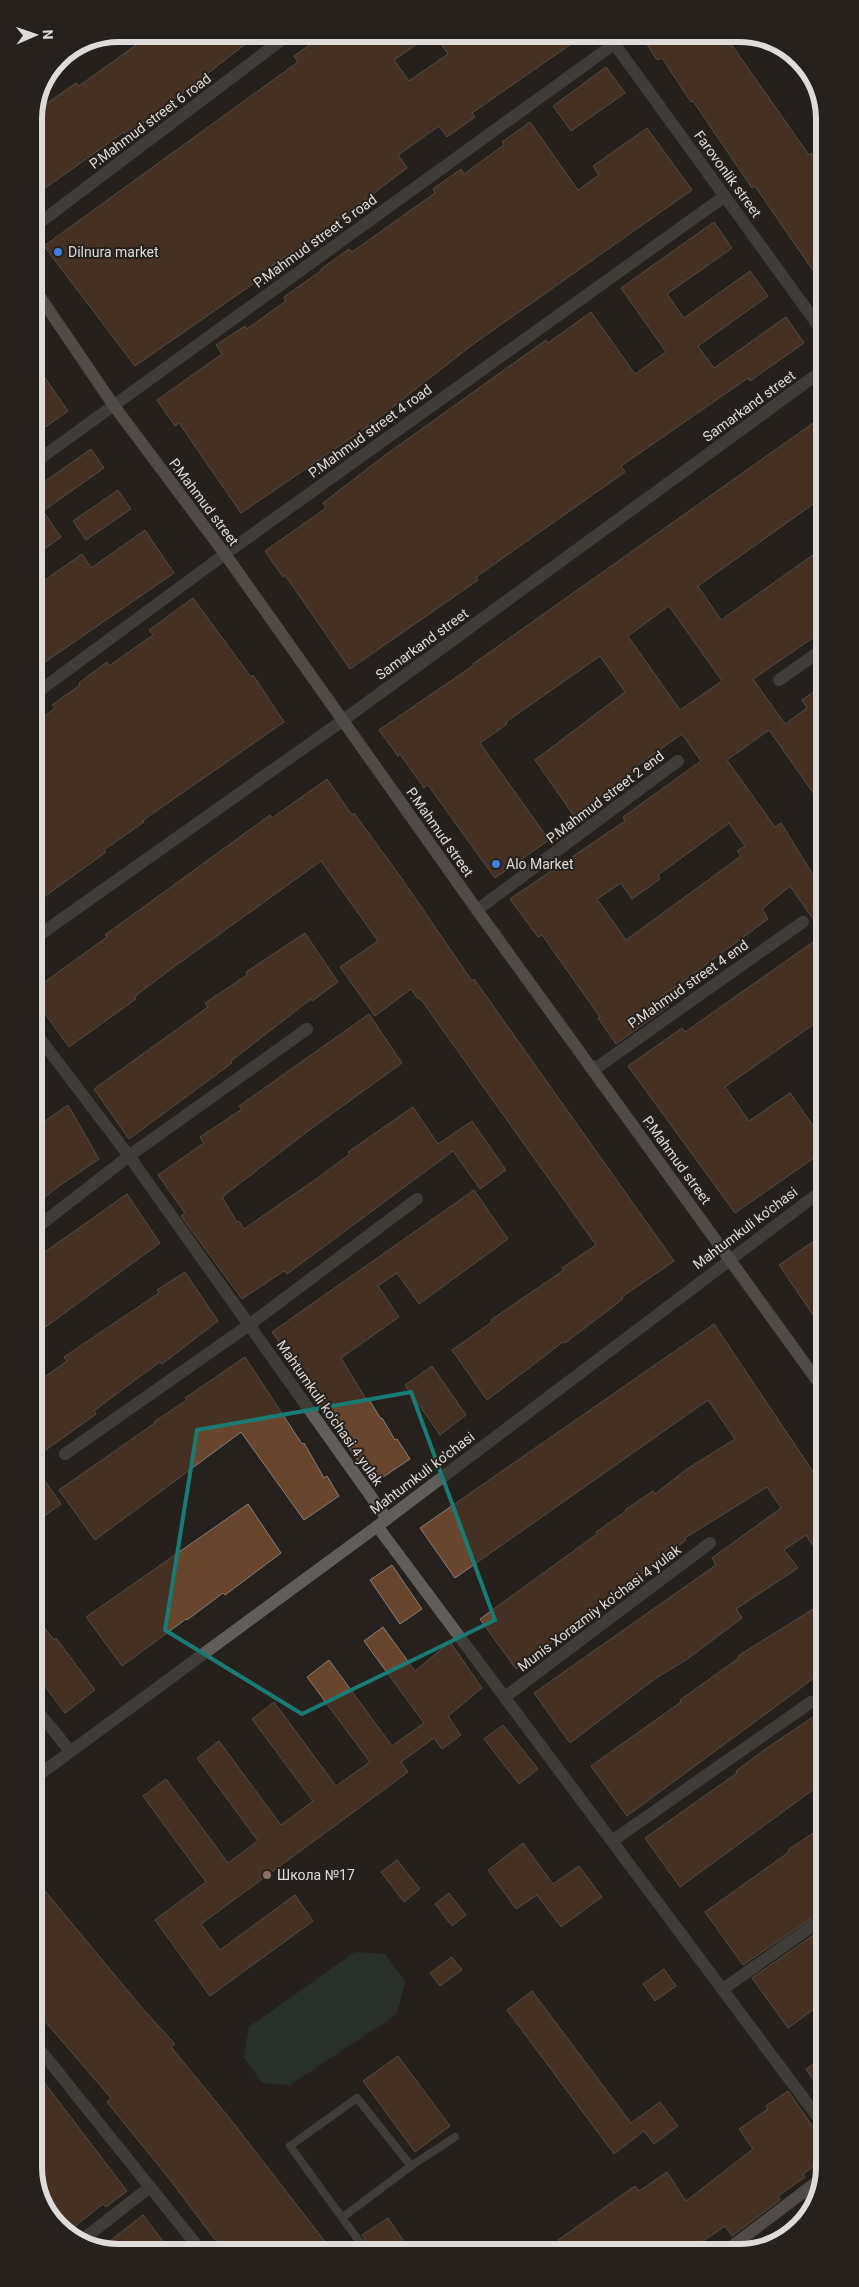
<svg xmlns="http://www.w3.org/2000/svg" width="859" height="2287" font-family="Roboto,sans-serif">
<rect width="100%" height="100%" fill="#27211d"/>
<path fill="#2a4639" d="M355 1952 385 1954 405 1981 397 2014 290 2085 262 2083 244 2057 249 2027Z"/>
<g fill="#68452d" stroke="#877f7a" fill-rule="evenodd">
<path d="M724 34 809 155 811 153 822 169V266L814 272 755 186 752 188 693 101 691 102 662 58 657 60 641 35Z"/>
<path d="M584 35 472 113 475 117 447 137 439 126 398 155 407 168 332 225 257 276 260 279 135 366 44 246 298 62 294 56 319 38 427 37 394 60 409 81 448 54 436 37Z"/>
<path d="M252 39 154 115 126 135 124 132 34 196V115L40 101 43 106 76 83 79 86 143 40Z"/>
<path d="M606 67 625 93 571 131 553 106Z"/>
<path d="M530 122 578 190 599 175 593 166 647 128 692 190 472 345 367 427 241 513 179 423 175 426 157 400 222 354 216 345 245 326 247 329 286 301 284 297 322 270 321 269 349 249 352 252 435 193 433 189 461 169 464 174 504 145 502 142Z"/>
<path d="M714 222 732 248 667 294 684 318 750 271 768 296 698 346 714 368 786 317 804 343 750 381 748 378 621 466 625 472 476 577 478 580 350 669 285 575 283 577 265 551 326 508 323 503 384 456 546 340 548 343 591 312 635 374 666 352 621 288Z"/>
<path d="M34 362 68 411 34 435Z"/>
<path d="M823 416V497L698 586 721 620 823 548V631L753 679 785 724 807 708 802 700 823 685V807L769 730 727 760 775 827 781 823 813 875 823 868V933L790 886 762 909 768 919 663 996 669 1006 616 1044 598 1018 600 1017 542 935 538 937 510 899 625 821 623 817 701 761 682 734 631 770 632 772 574 816 535 760 625 692 600 656 506 722 507 724 480 743 549 840 495 878 428 785 424 788 400 754 398 756 379 730 474 665 473 664ZM669 606 722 681 680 710 628 636ZM729 823 745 846 737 851 741 856 626 940 597 899 621 883 632 899 660 879 658 875Z"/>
<path d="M91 449 104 468 43 511 61 537 35 556 34 489Z"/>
<path d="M118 490 131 509 86 540 73 521Z"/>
<path d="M145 530 174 573 35 669V587L82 554 91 568Z"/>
<path d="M193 598 251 677 253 675 284 722 142 821 144 822 104 850 106 852 44 897 35 884V723L55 708 52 705 80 685 79 683 107 662 109 666 153 635 149 630Z"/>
<path d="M327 779 352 815 354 813 400 876 472 981 474 979 674 1261 622 1297 623 1299 565 1343 563 1342 487 1400 452 1350 492 1322 491 1320 564 1270 562 1268 596 1245 420 998 418 999 411 989 375 1016 340 967 378 941 321 861 171 969 134 997 136 999 69 1047 35 1000V989L107 937 105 935 270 815 272 818Z"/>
<path d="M305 933 338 982 312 1001 311 999 231 1061 232 1063 129 1139 94 1089 208 1007 205 1003 247 975 246 972Z"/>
<path d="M823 935 824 1017 725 1087 749 1121 790 1093 824 1141V1151L735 1213 628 1066 682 1028 685 1032Z"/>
<path d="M369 1014 402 1063 312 1128 222 1197 237 1222 239 1221 244 1229 319 1177 350 1154 348 1152 413 1107 438 1144 472 1121 506 1170 480 1189 453 1151 287 1274 284 1271 242 1299 181 1216 185 1213 158 1175 204 1143 200 1137 242 1109 239 1106Z"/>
<path d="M68 1105 99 1159 59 1186 35 1205V1128Z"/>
<path d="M474 1190 508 1239 419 1304 397 1273 378 1286 399 1317 341 1358 366 1399 368 1398 381 1419 382 1418 395 1440 397 1439 410 1459 374 1483 317 1403 321 1400 272 1332Z"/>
<path d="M127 1194 160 1243 36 1334 35 1259Z"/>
<path d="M824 1234V1331L779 1265Z"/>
<path d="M185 1272 218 1321 162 1364 160 1362 131 1383 94 1411 96 1414 36 1457V1383L67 1361 64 1357 159 1293 157 1290Z"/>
<path d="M714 1324 824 1488V1562L806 1535 784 1550 798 1568 736 1609 742 1618 686 1660 656 1678 570 1743 534 1693 716 1565 712 1558 781 1508 767 1487 685 1538 686 1540 516 1669 480 1619 597 1534 596 1532 626 1511 625 1510 653 1491 655 1494 687 1469 735 1439 708 1400 455 1578 420 1528Z"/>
<path d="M245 1357 302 1444 304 1443 324 1478 327 1476 339 1496 304 1520 241 1432 95 1540 59 1490 155 1423 154 1422 187 1400 185 1398Z"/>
<path d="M432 1366 466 1415 440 1435 405 1385Z"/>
<path d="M36 1468 61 1504 36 1522Z"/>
<path d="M248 1504 281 1553 225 1595 223 1593 187 1620 186 1619 122 1666 86 1617Z"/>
<path d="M392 1565 422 1609 400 1624 370 1580Z"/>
<path d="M818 1606 824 1615 825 1670 627 1816 591 1766 681 1702 680 1700 739 1658 738 1656Z"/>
<path d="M36 1617 54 1640 56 1638 95 1690 65 1713 41 1681 36 1685Z"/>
<path d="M383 1627 415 1671 450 1642 482 1688 448 1716 461 1735 442 1749 434 1738 401 1762 408 1772 201 1924 220 1950 295 1895 313 1921 210 1996 155 1920 206 1882 143 1796 166 1779 228 1863 258 1841 197 1758 219 1741 281 1825 313 1801 252 1719 274 1702 336 1786 370 1762 307 1677 329 1660 392 1746 424 1723 364 1641Z"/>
<path d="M825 1709V1781L680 1887 645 1838 737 1773 736 1771 767 1748Z"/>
<path d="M503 1725 538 1769 519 1784 484 1739Z"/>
<path d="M825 1825V1909L743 1965 705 1912 789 1852 788 1850Z"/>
<path d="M523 1843 553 1884 579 1866 602 1897 561 1927 537 1895 516 1909 488 1870Z"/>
<path d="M397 1860 420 1889 404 1902 381 1872Z"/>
<path d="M36 1880 142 2008 175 2044 171 2047 231 2120 333 2252 227 2253 213 2237 168 2177 107 2102 111 2098 37 2012Z"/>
<path d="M449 1893 466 1915 452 1926 435 1904Z"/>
<path d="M825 1927V2001L788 2028 752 1978Z"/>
<path d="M452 1957 462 1970 440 1986 430 1973Z"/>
<path d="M664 1969 676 1986 655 2001 643 1984Z"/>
<path d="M532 1991 631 2123 660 2102 678 2126 654 2144 644 2131 614 2154 507 2010Z"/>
<path d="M398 2056 450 2126 415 2152 363 2081Z"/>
<path d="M825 2056V2097L806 2069Z"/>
<path d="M37 2073 127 2191 106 2207 103 2204 70 2230 37 2186Z"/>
<path d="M788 2091 825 2144V2159L803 2174 805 2177 778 2196 780 2200 732 2236 725 2226 689 2251H565L558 2240 635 2186 639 2191 667 2172 686 2201 753 2149 739 2129 768 2109 766 2106Z"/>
<path d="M143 2215 172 2253H114L101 2248Z"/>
<path d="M388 2218 411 2252H373L362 2235Z"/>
<path d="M353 2242 360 2252H337Z"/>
</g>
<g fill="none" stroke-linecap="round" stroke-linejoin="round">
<g stroke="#605d5a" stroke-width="8">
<path d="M343 2217 411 2166"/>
<path d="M367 2252 290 2146 357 2098 411 2166 455 2137"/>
</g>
<g stroke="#605d5a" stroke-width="12">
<path d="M608 35 823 332"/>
<path d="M34 227 284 38"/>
<path d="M34 463 614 44"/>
<path d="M779 680 823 649"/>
<path d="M35 694 225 554 725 196"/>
<path d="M477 910 678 761"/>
<path d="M35 938 342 721 823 370"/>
<path d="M35 1032 129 1156 387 1519"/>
<path d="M590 1067 599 1066 803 922"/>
<path d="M35 1229 129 1156 307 1029"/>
<path d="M65 1454 249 1325 417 1199"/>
<path d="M377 1526 825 2127"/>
<path d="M505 1697 710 1543"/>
<path d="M36 1709 70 1751"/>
<path d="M36 1777 387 1519 824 1189"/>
<path d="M612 1841 811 1702"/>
<path d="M723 1989 825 1917"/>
<path d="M37 2046 203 2253"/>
<path d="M82 2240 150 2187"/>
</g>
<g stroke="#837e7a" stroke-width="12">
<path d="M34 288 114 406 225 554 477 910 824 1390"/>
<path d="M727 2250 822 2178"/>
</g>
</g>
<path d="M0 0H859V2287H0ZM411 1392 495 1620 302 1714 165 1630 197 1430Z" fill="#27211d" fill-opacity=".55" fill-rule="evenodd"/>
<path fill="none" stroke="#197b73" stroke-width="4" stroke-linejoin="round" d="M411 1392 495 1620 302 1714 165 1630 197 1430Z"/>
<g fill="#3f7fe0" stroke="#27211d" stroke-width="2">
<circle cx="58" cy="252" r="5"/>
<circle cx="496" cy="864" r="5"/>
</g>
<circle fill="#8d6e63" stroke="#27211d" stroke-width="2" cx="267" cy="1875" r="5"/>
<g text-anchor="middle" stroke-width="4" stroke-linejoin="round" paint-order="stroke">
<g font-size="14" fill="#dfdbd8" stroke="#27211d">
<text transform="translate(150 121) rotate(-37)" y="5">P.Mahmud street 6 road</text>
<text transform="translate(728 174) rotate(54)" y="5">Farovonlik street</text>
<text transform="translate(315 241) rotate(-36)" y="5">P.Mahmud street 5 road</text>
<text transform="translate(749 406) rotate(-36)" y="5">Samarkand street</text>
<text transform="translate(370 431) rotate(-36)" y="5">P.Mahmud street 4 road</text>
<text transform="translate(204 502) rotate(53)" y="5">P.Mahmud street</text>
<text transform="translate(422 644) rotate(-36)" y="5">Samarkand street</text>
<text transform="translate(605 797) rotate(-37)" y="5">P.Mahmud street 2 end</text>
<text transform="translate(440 832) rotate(55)" y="5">P.Mahmud street</text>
<text transform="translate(688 984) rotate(-35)" y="5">P.Mahmud street 4 end</text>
<text transform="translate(677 1160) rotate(54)" y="5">P.Mahmud street</text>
<text transform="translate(745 1228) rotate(-37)" y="5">Mahtumkuli ko'chasi</text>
<text transform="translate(330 1413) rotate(55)" y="5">Mahtumkuli ko'chasi 4 yulak</text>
<text transform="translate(422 1473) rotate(-37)" y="5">Mahtumkuli ko'chasi</text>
<text transform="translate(599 1608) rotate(-37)" y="5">Munis Xorazmiy ko'chasi 4 yulak</text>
</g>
<g font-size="14" fill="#dfdbd8" stroke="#27211d" text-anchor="start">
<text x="68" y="257">Dilnura market</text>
<text x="506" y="869">Alo Market</text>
<text x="277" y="1880">Школа №17</text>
</g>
</g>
<path d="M0 0H859V2287H0ZM119 42H739A77 77 0 0 1 816 119V2167A77 77 0 0 1 739 2244H119A77 77 0 0 1 42 2167V119A77 77 0 0 1 119 42Z" fill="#27211d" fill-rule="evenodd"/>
<path fill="none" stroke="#dfdbd8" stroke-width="6" d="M119 42H739A77 77 0 0 1 816 119V2167A77 77 0 0 1 739 2244H119A77 77 0 0 1 42 2167V119A77 77 0 0 1 119 42Z"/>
<g transform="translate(35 35) rotate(88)" stroke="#27211d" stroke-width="4" paint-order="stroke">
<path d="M0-4L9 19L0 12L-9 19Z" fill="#dfdbd8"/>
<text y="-8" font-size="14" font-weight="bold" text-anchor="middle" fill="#dfdbd8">N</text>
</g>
</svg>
